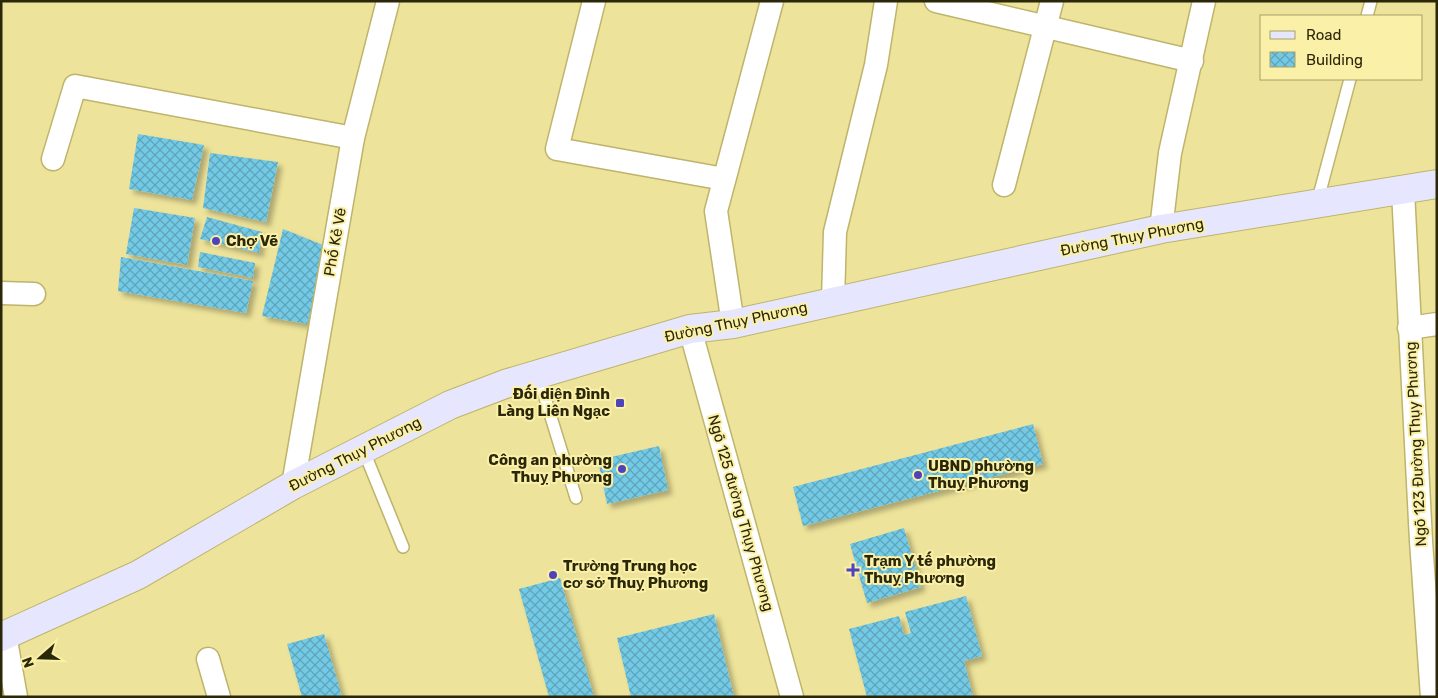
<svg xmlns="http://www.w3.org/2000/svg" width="1438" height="698" font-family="Rubik,sans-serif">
<defs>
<pattern id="building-cross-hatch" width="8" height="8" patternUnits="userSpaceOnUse" patternTransform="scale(1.25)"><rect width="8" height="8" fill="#73cae6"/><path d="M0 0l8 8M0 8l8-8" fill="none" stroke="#5fa4b9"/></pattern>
<filter id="shadow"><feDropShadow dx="4.5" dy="4.5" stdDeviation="2.5" flood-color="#0004"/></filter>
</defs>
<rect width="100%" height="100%" fill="#ede39a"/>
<g fill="url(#building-cross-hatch)" filter="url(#shadow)">
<path d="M138 134 204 145 192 200 129 189Z"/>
<path d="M210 153 278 162 266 222 203 208Z"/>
<path d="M134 208 195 218 187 265 126 254Z"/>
<path d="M207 217 262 232 259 253 200 239Z"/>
<path d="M283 229 328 247 307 324 262 316Z"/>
<path d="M200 252 255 263 253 278 198 267Z"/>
<path d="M121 257 253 281 246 313 118 291Z"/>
<path d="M1033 424 1043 464 803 526 793 487Z"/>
<path d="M659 446 668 490 607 504 598 460Z"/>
<path d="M904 528 921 587 867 603 850 544Z"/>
<path d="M560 578 594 697H549L519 589Z"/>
<path d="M966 596 982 656 964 661 973 697H867L849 629 899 616 904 635 911 633 905 612Z"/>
<path d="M714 614 734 697H631L617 638Z"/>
<path d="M324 634 342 697H302L287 644Z"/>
</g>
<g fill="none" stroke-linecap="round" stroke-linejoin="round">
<defs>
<g id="service">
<path d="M1367 16 1371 1"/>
<path d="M1317 203 1350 79"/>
<path d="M538 375 576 498"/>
<path d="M363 449 403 547"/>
</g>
<g id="minor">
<path d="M594 1 557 149 724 179"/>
<path d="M936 1 1192 61"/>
<path d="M53 159 75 86 353 138"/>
<path d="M1004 185 1052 1"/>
<path d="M1403 191 1421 541 1432 697"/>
<path d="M1161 229 1170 153 1204 1"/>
<path d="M1 293 34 294"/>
<path d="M833 301 835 232 876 65 886 1"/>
<path d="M733 324 716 211 772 1"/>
<path d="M1409 328 1437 324"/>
<path d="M690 329 792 697"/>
<path d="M293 485 353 138 388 1"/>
<path d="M5 635 16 697"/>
<path d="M208 659 219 697"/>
</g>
<path id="secondary" d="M1 637 138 575 293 485 450 405 505 384 690 329 733 324 1161 229 1437 184"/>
</defs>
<use href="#service" stroke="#beb46c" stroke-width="14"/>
<use href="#minor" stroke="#beb46c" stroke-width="25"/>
<use href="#secondary" stroke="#beb46c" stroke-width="30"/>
<use href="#service" stroke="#fff" stroke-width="11"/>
<use href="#minor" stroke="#fff" stroke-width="22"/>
<use href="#secondary" stroke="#e6e7fe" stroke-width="28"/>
</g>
<g fill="#4e43ba" stroke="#fbf0a7" stroke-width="2">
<circle cx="216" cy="241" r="5"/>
<rect x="615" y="398" width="10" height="10" rx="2.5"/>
<circle cx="622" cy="469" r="5"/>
<circle cx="918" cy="475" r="5"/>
<path d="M850.5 562.5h5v5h5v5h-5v5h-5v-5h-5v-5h5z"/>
<circle cx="553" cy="575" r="5"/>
</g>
<g text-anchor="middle" stroke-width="4" stroke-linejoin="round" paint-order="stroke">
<g font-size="15" fill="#2b2709" stroke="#fbf0a7">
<text transform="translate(1132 237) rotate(-11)" y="5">Đường Thụy Phương</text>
<text transform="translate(335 242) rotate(-80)" y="5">Phố Kẻ Vẽ</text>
<text transform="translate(736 322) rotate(-12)" y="5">Đường Thụy Phương</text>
<text transform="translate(1416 444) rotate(-93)" y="5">Ngõ 123 Đường Thụy Phương</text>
<text transform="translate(355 454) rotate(-27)" y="5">Đường Thụy Phương</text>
<text transform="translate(741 513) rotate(74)" y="5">Ngõ 125 đường Thụy Phương</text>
</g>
<g font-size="15" font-weight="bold" fill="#2b2709" stroke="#fbf0a7" text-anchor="start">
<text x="226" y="246">Chợ Vẽ</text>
<text x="610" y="399" text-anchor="end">Đối diện Đình<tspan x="610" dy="17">Làng Liên Ngạc</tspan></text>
<text x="612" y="465" text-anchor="end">Công an phường<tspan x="612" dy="17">Thuỵ Phương</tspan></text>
<text x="928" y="471">UBND phường<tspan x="928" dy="17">Thuỵ Phương</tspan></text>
<text x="864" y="566">Trạm Y tế phường<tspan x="864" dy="17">Thuỵ Phương</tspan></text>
<text x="563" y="571">Trường Trung học<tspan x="563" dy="17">cơ sở Thuỵ Phương</tspan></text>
</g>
</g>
<rect width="1438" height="698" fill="none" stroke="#2b2709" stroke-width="5"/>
<rect x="1260" y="15" width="162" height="65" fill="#fbf0a7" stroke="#a8a068"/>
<rect x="1270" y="31" width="25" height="8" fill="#e6e7fe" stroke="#a8a068"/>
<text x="1306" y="40" font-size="15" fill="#2b2709">Road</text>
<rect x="1270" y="52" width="25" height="15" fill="url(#building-cross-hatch)" stroke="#a8a068"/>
<text x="1306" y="65" font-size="15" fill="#2b2709">Building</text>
<g transform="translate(40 658) rotate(250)" stroke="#fbf0a7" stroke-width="4" paint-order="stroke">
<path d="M0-4L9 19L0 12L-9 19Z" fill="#2b2709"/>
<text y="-8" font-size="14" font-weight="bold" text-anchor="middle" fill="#2b2709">N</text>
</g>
</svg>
